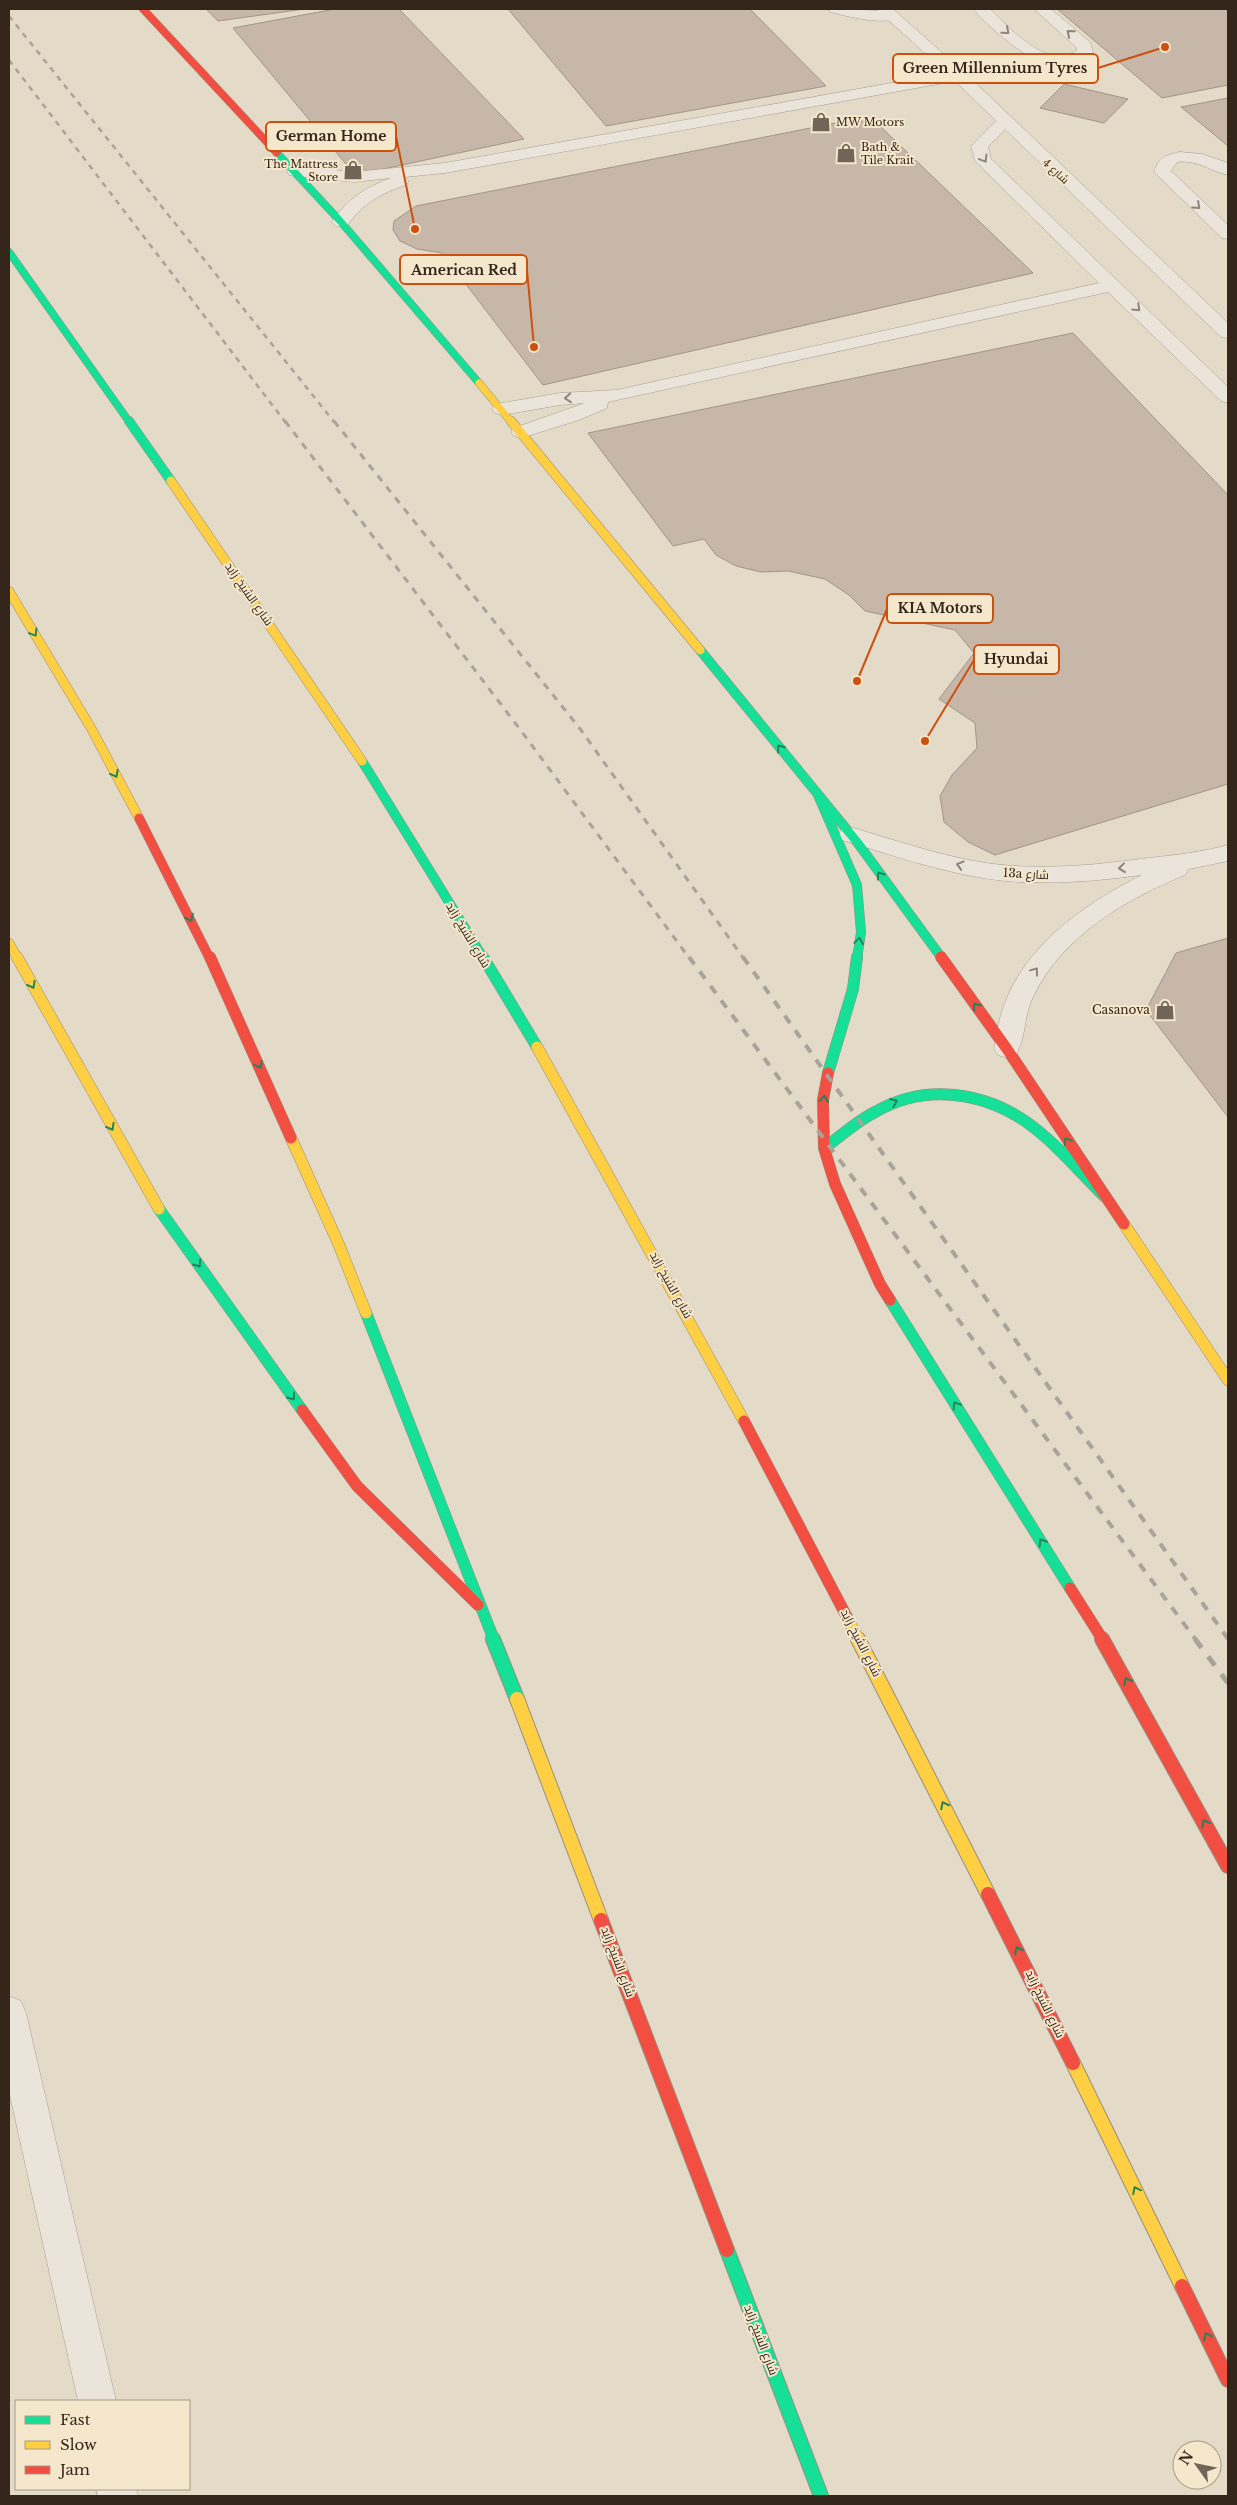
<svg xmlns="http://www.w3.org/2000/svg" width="1237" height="2505" font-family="'Libre Baskerville',Cairo,serif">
<rect width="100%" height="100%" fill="#e3dac7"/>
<g fill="#c6b7a8" stroke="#a29587">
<path d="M206 9H305L218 21Z"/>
<path d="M335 9H399L524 139 355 175 233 28Z"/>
<path d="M508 9H750L826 86 606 126Z"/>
<path d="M1057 9H1228V85L1162 98Z"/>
<path d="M1064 84 1128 99 1104 123 1040 108Z"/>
<path d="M1228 98V146L1181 107Z"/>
<path d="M846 121H863L881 127 1033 273 543 385 442 253 417 249 400 241 393 230 394 221 416 206Z"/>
<path d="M1073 333 1228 495V784L995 855 968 842 944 822 940 796 952 775 977 748 975 723 939 699 974 653 955 630 865 611 849 595 825 579 788 571 761 572 736 566 716 555 704 539 673 546 588 433Z"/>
<path d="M1228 938V1117L1146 1010 1176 953Z"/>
</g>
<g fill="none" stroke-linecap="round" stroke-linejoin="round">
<defs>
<g id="lane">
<path d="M828 9 891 11 899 16C890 27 844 16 831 12Z"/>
<path d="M974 9H990C1010 28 1047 71 1077 50L1076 47 1034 9H1051L1090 42 1093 52C1067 90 1015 49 992 28 986 22 978 16 974 9Z"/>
<path d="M1004 117 1012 122 988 147 991 159 1228 387V403L1221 401 1108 292 608 402 607 408 579 420 521 438 514 436 511 432 514 428 585 403 560 405 502 415 495 413 492 409 495 405 502 403 560 393 617 390 1099 283 975 161 971 146 998 119Z"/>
<path d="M1180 152 1202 154 1228 163V175C1210 171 1197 159 1177 162L1171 171 1228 225V239L1222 238 1154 172C1159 157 1166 155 1180 152Z"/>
</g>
<g id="street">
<path d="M876 9H893L965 73 1228 323V338L1221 337 955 81 445 173 405 177 409 181 406 185C381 193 362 204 347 226H335L332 222C347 199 366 187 391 178L354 182 295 176 289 175 287 171 289 167 295 166 354 172 445 163 947 73Z"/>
<path d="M850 827C895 840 940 856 986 863 1041 871 1095 865 1149 858 1176 855 1202 852 1228 845V861L1189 869 1185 875C1126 899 1062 936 1033 997 1024 1015 1026 1038 1016 1055L1007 1058 998 1055 994 1049C997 1036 998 1023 1002 1011 1023 946 1084 904 1142 875 1097 881 1051 885 1005 881 949 875 895 856 842 840L838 835 842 830Z"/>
<path d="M9 1996 21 2001 26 2013 116 2401H78L9 2091Z"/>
<path d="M96 2489H136L138 2496H98Z"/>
</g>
<g id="fast-far3">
<path d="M277 153 341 222 479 383"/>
<path d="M9 252 130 423"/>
</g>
<g id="fast-far2">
<path d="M129 421 171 481"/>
<path d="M700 650 857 842 941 957"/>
<path d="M362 761 484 959"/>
<path d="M818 795 857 885 861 932 857 959"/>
</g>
<g id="fast-far1">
<path d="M483 957 537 1047"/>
<path d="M828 1073 853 989 857 957"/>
<path d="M824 1148C841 1136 858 1120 877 1111 902 1097 926 1092 954 1095 1024 1102 1057 1149 1104 1196"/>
<path d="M159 1209 302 1410"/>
<path d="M890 1300 1070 1588"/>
<path d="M366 1313 494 1640"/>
</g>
<g id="fast">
<path d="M493 1639 517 1699"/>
<path d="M727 2250 821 2496"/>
</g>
<path id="slow-far3" d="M479 383 512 423"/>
<g id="slow-far2">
<path d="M511 421 700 650"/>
<path d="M171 481 362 761"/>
<path d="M9 591 91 728 139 818"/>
<path d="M9 943 18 959"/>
</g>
<g id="slow-far1">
<path d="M17 957 159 1209"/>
<path d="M537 1047 744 1421"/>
<path d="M291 1138 339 1245 366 1313"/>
<path d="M1124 1224 1228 1380"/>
<path d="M848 1619 859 1640"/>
</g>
<g id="slow">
<path d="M858 1639 988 1894"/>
<path d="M517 1699 601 1920"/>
<path d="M1073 2063 1182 2286"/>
</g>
<path id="jam-far3" d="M143 9 277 153"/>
<g id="jam-far2">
<path d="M139 818 210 959"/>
<path d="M941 957 942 959"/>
</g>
<g id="jam-far1">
<path d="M210 957 291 1138"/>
<path d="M941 957 1007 1049 1124 1224"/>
<path d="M828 1073 823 1100 824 1148 835 1184 880 1284 890 1300"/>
<path d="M302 1410 357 1486 478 1605"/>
<path d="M744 1421 848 1619"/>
<path d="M1070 1588 1103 1640"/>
</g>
<g id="jam">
<path d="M1102 1639 1228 1866"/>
<path d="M988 1894 1073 2063"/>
<path d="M601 1920 727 2250"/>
<path d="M1182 2286 1228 2380"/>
</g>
</defs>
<use href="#lane" stroke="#a79f92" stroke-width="1"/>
<use href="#street" stroke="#a79f92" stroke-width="1"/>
<use href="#fast-far3" stroke="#978e81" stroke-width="8"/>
<use href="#fast-far2" stroke="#978e81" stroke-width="10"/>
<use href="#fast-far1" stroke="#978e81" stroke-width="12"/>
<use href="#fast" stroke="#978e81" stroke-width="16"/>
<use href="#slow-far3" stroke="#978e81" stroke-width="8"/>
<use href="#slow-far2" stroke="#978e81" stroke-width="10"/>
<use href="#slow-far1" stroke="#978e81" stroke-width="12"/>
<use href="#slow" stroke="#978e81" stroke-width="16"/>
<use href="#jam-far3" stroke="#978e81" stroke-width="8"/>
<use href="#jam-far2" stroke="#978e81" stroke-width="10"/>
<use href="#jam-far1" stroke="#978e81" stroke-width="12"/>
<use href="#jam" stroke="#978e81" stroke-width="16"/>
<use href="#lane" fill="#eae4da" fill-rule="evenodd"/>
<use href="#street" fill="#eae4da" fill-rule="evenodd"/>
<use href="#fast-far3" stroke="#16e098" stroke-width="7"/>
<use href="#fast-far2" stroke="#16e098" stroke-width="9"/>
<use href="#fast-far1" stroke="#16e098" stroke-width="11"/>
<use href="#fast" stroke="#16e098" stroke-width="14"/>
<use href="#slow-far3" stroke="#ffcf43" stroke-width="7"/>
<use href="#slow-far2" stroke="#ffcf43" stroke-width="9"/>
<use href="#slow-far1" stroke="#ffcf43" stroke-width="11"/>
<use href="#slow" stroke="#ffcf43" stroke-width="14"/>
<use href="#jam-far3" stroke="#f24e42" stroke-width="7"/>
<use href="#jam-far2" stroke="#f24e42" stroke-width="9"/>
<use href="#jam-far1" stroke="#f24e42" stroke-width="11"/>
<use href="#jam" stroke="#f24e42" stroke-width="14"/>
<g stroke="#a9a49a" stroke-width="2.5" stroke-dasharray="5.5 5.5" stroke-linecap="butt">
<path d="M9 16 335 423"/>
<path d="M9 60 286 423"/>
</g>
<g stroke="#a9a49a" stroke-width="3" stroke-dasharray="7 7" stroke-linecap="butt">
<path d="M285 421 519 728 690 959"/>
<path d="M334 421 581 730 744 959"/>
</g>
<g stroke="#a9a49a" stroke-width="4" stroke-dasharray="9 9" stroke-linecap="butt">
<path d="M689 957 1196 1640"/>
<path d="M743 957 1228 1639"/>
</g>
<path stroke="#a9a49a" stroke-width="5" stroke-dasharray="11 11" stroke-linecap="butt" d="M1195 1639 1228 1683"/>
</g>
<defs><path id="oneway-chevron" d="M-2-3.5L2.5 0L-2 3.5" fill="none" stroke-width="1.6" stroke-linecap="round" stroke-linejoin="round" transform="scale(1.25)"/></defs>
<g stroke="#8f857a">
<use href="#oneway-chevron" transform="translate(1006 31) rotate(41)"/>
<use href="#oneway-chevron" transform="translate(1070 33) rotate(-139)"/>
<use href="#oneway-chevron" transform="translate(984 159) rotate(59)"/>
<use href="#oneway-chevron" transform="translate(1197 206) rotate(42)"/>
<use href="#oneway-chevron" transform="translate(1137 308) rotate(44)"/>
<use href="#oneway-chevron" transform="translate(568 398) rotate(175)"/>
<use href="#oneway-chevron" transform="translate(960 865) rotate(-164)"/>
<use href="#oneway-chevron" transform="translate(1122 868) rotate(174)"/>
<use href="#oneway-chevron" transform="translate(1035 971) rotate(-53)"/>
</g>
<g stroke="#25835a">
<use href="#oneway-chevron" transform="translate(34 633) rotate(59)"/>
<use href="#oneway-chevron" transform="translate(780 748) rotate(-129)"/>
<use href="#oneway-chevron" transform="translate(115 774) rotate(62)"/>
<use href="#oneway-chevron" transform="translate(880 875) rotate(-126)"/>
<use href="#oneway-chevron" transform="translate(190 918) rotate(63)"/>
<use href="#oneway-chevron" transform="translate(859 941) rotate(-82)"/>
<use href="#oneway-chevron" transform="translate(32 985) rotate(61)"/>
<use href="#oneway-chevron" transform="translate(976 1006) rotate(-126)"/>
<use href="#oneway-chevron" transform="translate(259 1065) rotate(65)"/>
<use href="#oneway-chevron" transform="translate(824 1099) rotate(-85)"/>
<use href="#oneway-chevron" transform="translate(894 1102) rotate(-23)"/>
<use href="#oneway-chevron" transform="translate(111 1127) rotate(61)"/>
<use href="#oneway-chevron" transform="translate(1067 1141) rotate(-123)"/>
<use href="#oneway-chevron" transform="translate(198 1264) rotate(55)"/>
<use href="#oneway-chevron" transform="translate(292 1397) rotate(54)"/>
<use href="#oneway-chevron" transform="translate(956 1405) rotate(-122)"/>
<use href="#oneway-chevron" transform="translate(1042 1542) rotate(-122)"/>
<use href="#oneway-chevron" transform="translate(1127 1681) rotate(-119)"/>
<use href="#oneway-chevron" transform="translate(944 1805) rotate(-117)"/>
<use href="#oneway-chevron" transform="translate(1205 1823) rotate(-119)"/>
<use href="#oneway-chevron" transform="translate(1018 1950) rotate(-117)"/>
<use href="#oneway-chevron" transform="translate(1136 2190) rotate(-116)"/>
<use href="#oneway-chevron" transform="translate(1207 2336) rotate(-116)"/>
</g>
<defs>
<symbol id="shop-bare" viewBox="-9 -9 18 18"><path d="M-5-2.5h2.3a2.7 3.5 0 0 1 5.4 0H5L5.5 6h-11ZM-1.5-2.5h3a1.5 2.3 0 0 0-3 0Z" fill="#716557" stroke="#f5e7cc" stroke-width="2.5" paint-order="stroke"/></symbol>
</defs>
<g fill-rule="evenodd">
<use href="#shop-bare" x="807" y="108" width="28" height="28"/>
<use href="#shop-bare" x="832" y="139" width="28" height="28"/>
<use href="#shop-bare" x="339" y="156" width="28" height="28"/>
<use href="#shop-bare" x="1151" y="996" width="28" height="28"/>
</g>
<g text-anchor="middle" stroke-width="4" stroke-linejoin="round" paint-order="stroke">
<g font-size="11" fill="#34261b" stroke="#f5e7cc" text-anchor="start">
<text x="836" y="126">MW Motors</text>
<text x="861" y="151">Bath &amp;<tspan x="861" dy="13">Tile Krait</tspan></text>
<text x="338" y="168" text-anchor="end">The Mattress<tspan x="338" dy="13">Store</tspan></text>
</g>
<g font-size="11" fill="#34261b" stroke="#f5e7cc">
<text transform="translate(1056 171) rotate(43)" y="4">شارع 4</text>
</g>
<g font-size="12" fill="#34261b" stroke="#f5e7cc">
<text transform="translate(249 594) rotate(55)" y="4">شارع الشيخ زايد</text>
<text transform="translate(1026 874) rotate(3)" y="4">13a شارع</text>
<text transform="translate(468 935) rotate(59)" y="4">شارع الشيخ زايد</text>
<text transform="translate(671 1285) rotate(61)" y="4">شارع الشيخ زايد</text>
<text transform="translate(861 1643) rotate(63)" y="4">شارع الشيخ زايد</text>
<text transform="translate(618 1962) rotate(69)" y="4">شارع الشيخ زايد</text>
<text transform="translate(1045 2004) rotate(64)" y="4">شارع الشيخ زايد</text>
<text transform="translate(761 2340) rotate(69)" y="4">شارع الشيخ زايد</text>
</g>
<g font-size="12" fill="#34261b" stroke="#f5e7cc" text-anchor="end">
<text x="1150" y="1014">Casanova</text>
</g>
</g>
<path fill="none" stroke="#cd510e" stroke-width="2" d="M1165 47L1098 68M415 229L396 136M534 347L527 270M857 681L887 609M925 741L974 660"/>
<g fill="#cd510e" stroke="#f5e7cc" stroke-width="2">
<circle cx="1165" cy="47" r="5"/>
<circle cx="415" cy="229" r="5"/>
<circle cx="534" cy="347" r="5"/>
<circle cx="857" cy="681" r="5"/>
<circle cx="925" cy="741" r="5"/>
</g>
<g fill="#f5e7cc" stroke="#cd510e" stroke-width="2">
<rect x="893" y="54" width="205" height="29" rx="5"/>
<rect x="266" y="122" width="130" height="29" rx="5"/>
<rect x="400" y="255" width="127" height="29" rx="5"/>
<rect x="887" y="594" width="106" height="29" rx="5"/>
<rect x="974" y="645" width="85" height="29" rx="5"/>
</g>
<g font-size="14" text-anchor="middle" font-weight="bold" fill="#34261b">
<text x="995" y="73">Green Millennium Tyres</text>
<text x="331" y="141">German Home</text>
<text x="464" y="275">American Red</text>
<text x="940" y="613">KIA Motors</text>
<text x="1016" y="664">Hyundai</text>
</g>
<rect width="1237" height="2505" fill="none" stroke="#34261b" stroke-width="20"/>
<rect x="15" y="2400" width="175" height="90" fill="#f5e7cc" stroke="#a89a85"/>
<rect x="25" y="2416" width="25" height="8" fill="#16e098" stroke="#a89a85"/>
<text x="60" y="2425" font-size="15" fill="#34261b">Fast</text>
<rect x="25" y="2441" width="25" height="8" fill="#ffcf43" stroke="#a89a85"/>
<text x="60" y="2450" font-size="15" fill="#34261b">Slow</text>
<rect x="25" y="2466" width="25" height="8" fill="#f24e42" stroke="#a89a85"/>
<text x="60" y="2475" font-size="15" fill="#34261b">Jam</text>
<g transform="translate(1197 2465) rotate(303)"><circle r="24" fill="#f5e7cc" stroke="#a89a85"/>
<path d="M0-4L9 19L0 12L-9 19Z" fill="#716557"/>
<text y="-8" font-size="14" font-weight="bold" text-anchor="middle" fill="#34261b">N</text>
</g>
</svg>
